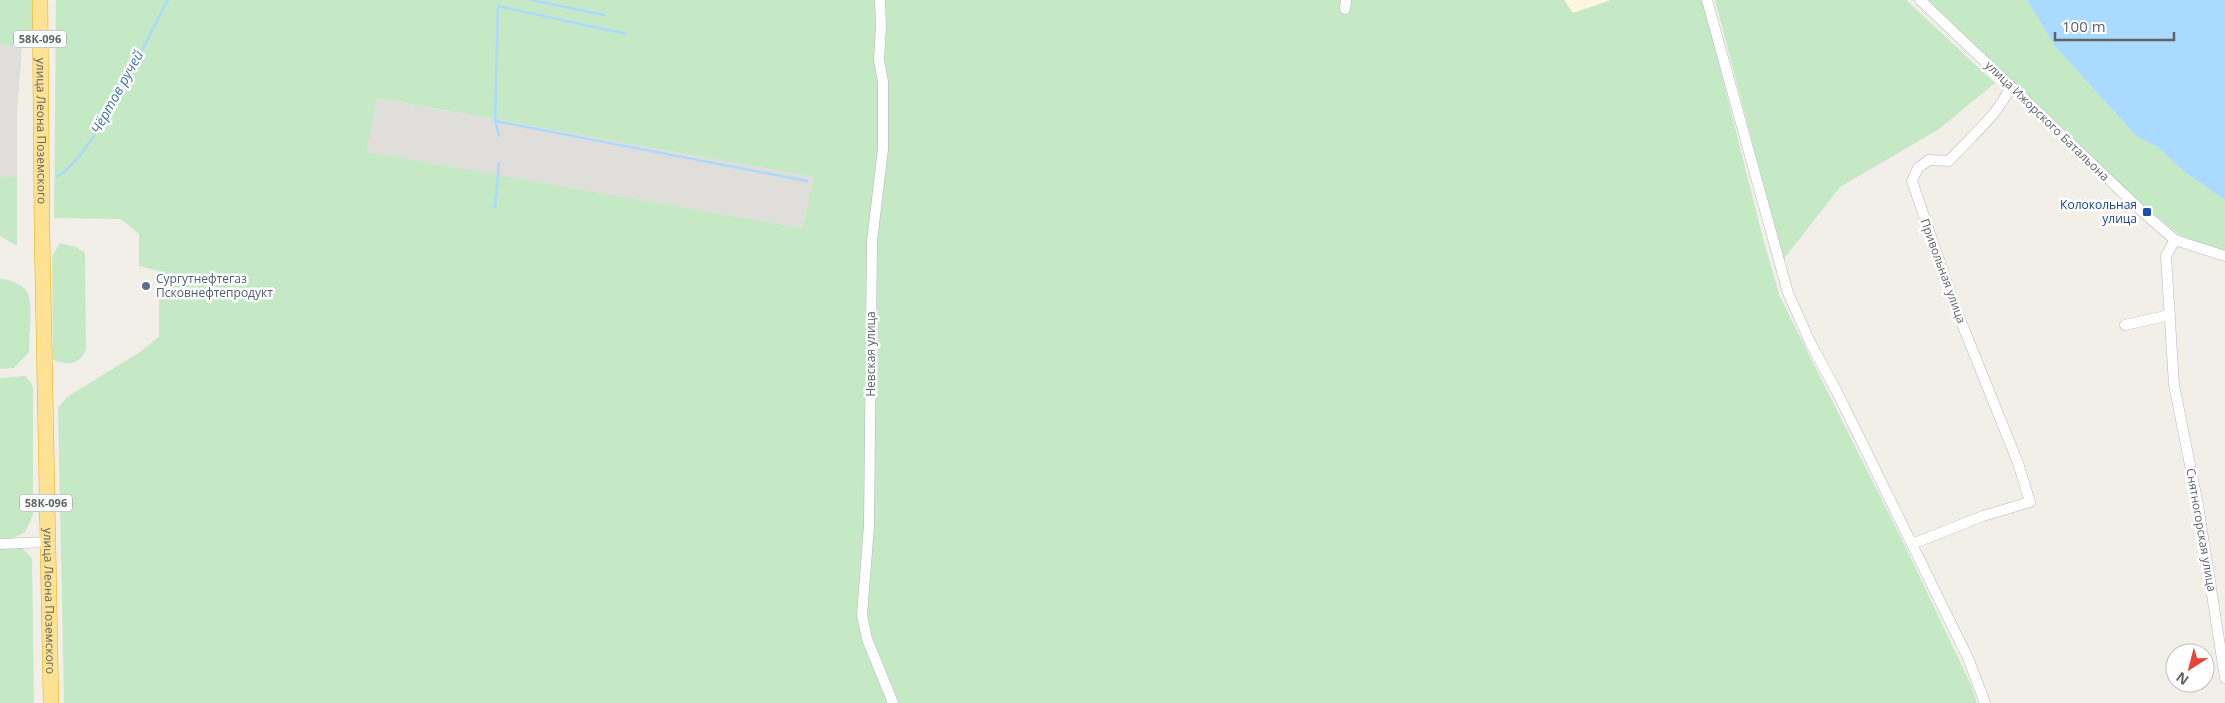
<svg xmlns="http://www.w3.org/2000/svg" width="2225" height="703" font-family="'Open Sans',sans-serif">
<rect width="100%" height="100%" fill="#f1efe8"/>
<path fill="#fef7e0" d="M1564 0H1611L1573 13Z"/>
<g fill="#e0deda">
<path d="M0 44 22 48 17 113V176L0 177Z"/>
<path d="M376 98 814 177 802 228 365 152Z"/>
</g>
<g fill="#c5e8c5" fill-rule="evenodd">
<path d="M0 0H34L35 46 22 48 0 44Z"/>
<path d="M56 0H1564L1573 13 1611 0H1703L1763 239 1780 297 1907 550 1971 685 1977 703H64L58 408 67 397 140 352 159 337V271L139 266V234L121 219 54 218ZM377 98 814 177 802 228 366 152Z"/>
<path d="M1715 0H1906L1995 83 1939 129 1840 187 1783 260Z"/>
<path d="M1928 0H2027L2054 45 2137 137 2158 147 2183 171 2225 200V252L2204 247 2178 234 2137 200Z"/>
<path d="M17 176V246L0 236V177Z"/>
<path d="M60 243 76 247 85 253 86 350C78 366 68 365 53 360L52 256Z"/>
<path d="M0 279C10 279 26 285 29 296 32 309 29 337 29 352L14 368 0 369Z"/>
<path d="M25 376 31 383 33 388V515L25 532 12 539 32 558 34 703H0V378Z"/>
</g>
<path fill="#aadaff" d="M2027 0H2225V200L2183 171 2158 147 2137 137 2054 45Z"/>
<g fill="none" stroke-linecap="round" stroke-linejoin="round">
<g stroke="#aadaff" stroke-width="2.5">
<path d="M531 0 604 15"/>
<path d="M495 121 807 181"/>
<path d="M499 136 495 121 498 6 626 34"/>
<path d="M57 176C90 163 148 36 168 0"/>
<path d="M495 207 499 163"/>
</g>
<defs>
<g id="minor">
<path d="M880 0 881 26 879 60 883 82V149L872 241 869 526 862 615 867 639 893 703"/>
<path d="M1707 0 1788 293 1811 344 1837 392 1968 658 1985 703"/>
<path d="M1920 0 2145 214 2175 240 2225 256"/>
<path d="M1345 9 1346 0"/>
<path d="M2175 240 2166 256 2174 385 2198 505 2225 678"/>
<path d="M2125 325 2170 315"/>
<path d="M0 544 47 542"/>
<path d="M1912 544 1983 516 2030 502 2018 463 1954 304 1912 181 1918 168 1929 160 1949 161C1968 139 2001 113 2010 86"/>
</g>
<g id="highway">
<path id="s1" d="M40 0 42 232 51 703"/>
</g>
</defs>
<use href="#minor" stroke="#b5b8bc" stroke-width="11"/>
<use href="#highway" stroke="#f9ab00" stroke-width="16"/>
<use href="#minor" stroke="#fff" stroke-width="10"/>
<use href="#highway" stroke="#fde293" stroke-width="15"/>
</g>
<rect fill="#1a4fb4" stroke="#fff" stroke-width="2" x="2142" y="207" width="10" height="10" rx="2.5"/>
<circle fill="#5c6f8a" stroke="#fff" stroke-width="2" cx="146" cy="286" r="5"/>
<g text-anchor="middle" stroke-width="5" stroke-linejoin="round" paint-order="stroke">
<g fill="#fff" stroke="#8f9295" stroke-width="1">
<rect x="14" y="30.5" width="52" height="17" rx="4"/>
<rect x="20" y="494.5" width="52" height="17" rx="4"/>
</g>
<g font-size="11" font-weight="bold" fill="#5f6368">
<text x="40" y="43">58К-096</text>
<text x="46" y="507">58К-096</text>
</g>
<g font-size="12" fill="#5f6368" stroke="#fff">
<text transform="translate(2047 121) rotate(44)" y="4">улица Ижорского Батальона</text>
<text dy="4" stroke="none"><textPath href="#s1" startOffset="131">улица Леона Поземского</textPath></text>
<text transform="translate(1943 271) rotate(70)" y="4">Привольная улица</text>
<text transform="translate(871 354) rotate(-90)" y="4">Невская улица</text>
<text transform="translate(2201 530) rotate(80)" y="4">Снятногорская улица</text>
<text dy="4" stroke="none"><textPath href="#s1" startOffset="601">улица Леона Поземского</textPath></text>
</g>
<g font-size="12" fill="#164399" stroke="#fff" text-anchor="end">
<text x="2137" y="209">Колокольная<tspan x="2137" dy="14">улица</tspan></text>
</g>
<g font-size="12" fill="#4e5e75" stroke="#fff" text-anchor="start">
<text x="156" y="283">Сургутнефтегаз<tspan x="156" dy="14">Псковнефтепродукт</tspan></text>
</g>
<g font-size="14" font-style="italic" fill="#4174aa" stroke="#fff">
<text transform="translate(117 92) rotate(-61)" y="5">Чёртов ручей</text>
</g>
</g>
<g transform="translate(2190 668) rotate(216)"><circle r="24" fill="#ffffff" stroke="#bfc1c3"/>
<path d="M0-4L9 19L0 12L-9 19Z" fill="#ea4335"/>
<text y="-8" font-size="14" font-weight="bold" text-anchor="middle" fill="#5f6368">N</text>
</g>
<path d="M2055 32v8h119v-8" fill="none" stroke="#5f6368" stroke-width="2.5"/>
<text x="2062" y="32" font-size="15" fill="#5f6368" stroke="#ffffff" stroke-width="4" paint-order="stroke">100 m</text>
</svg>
